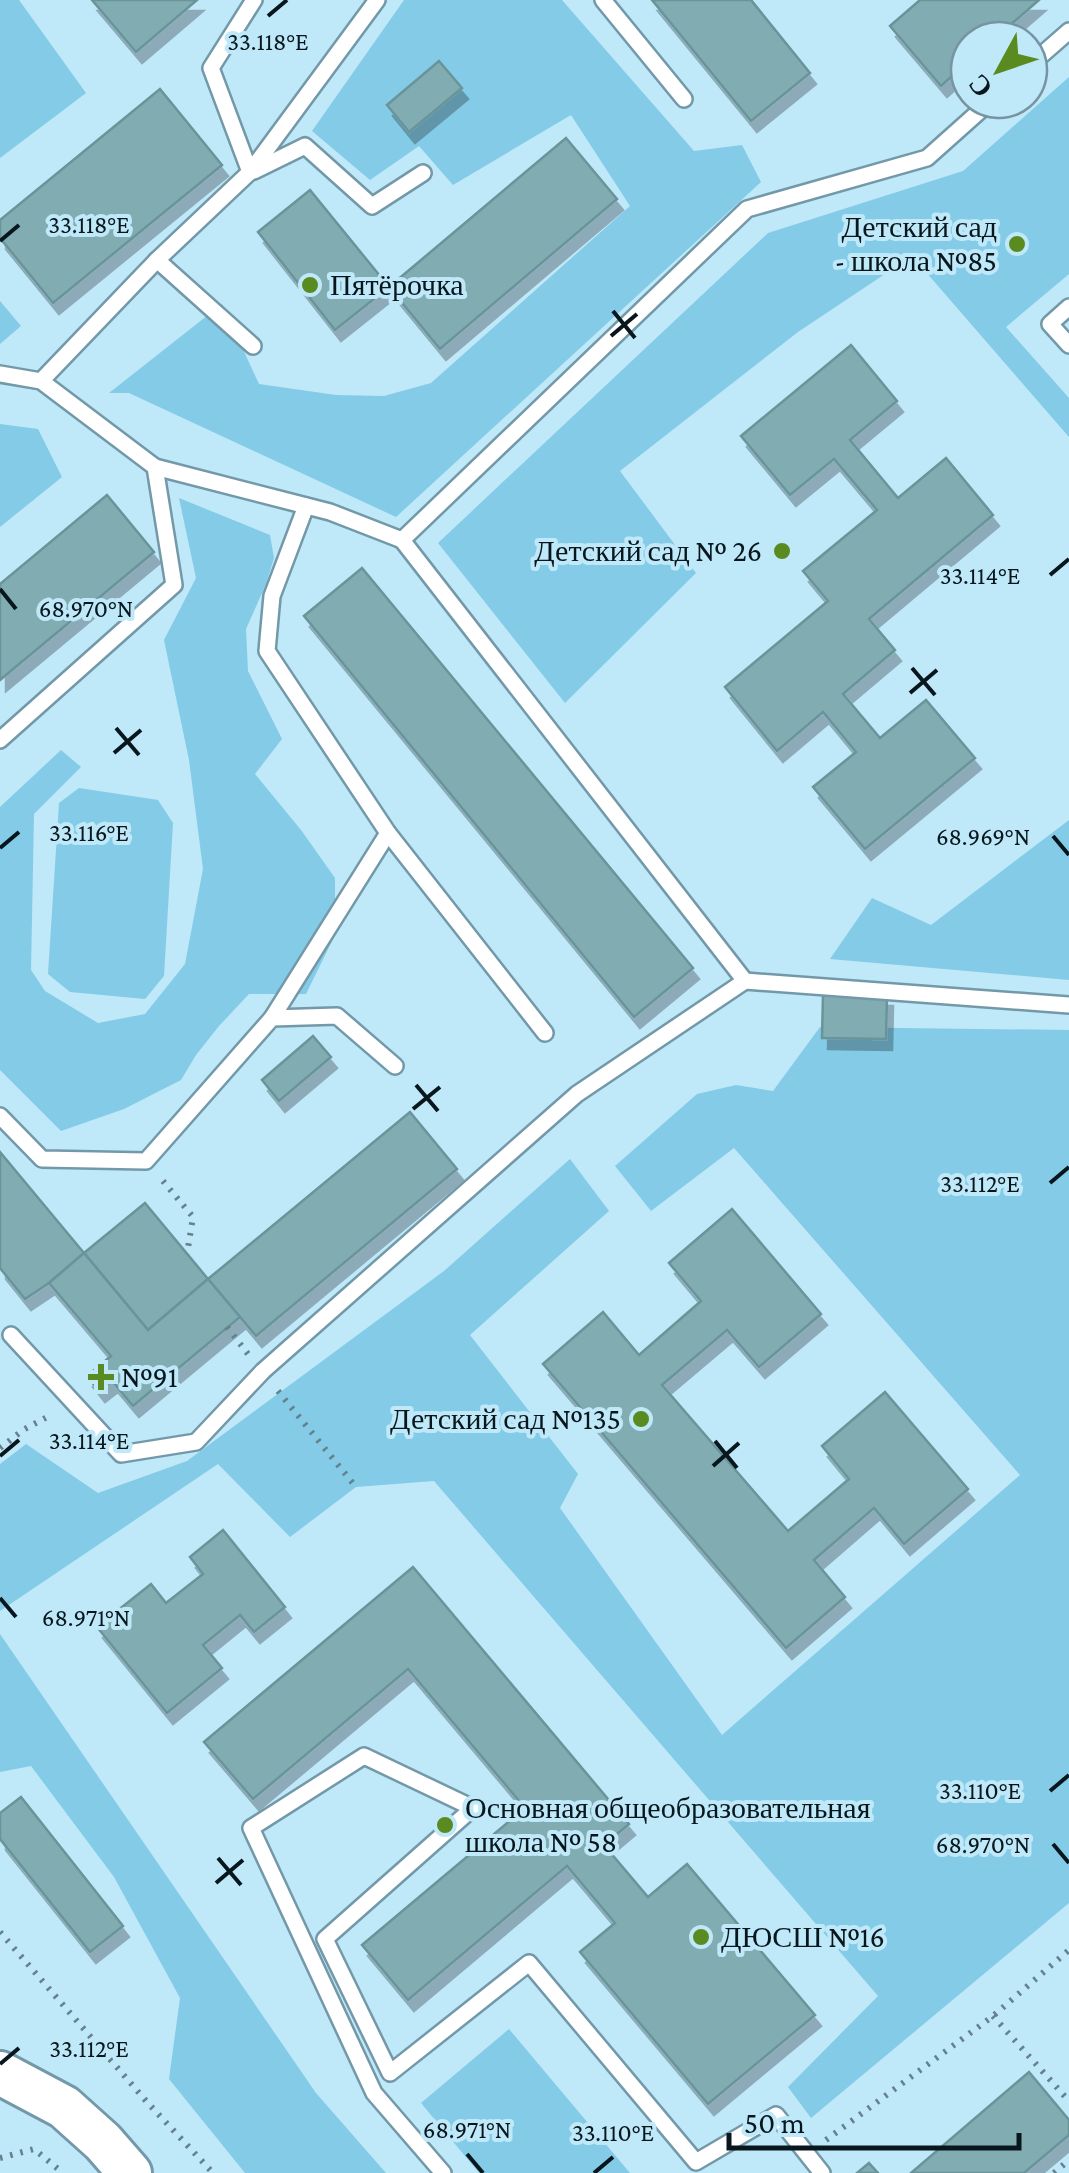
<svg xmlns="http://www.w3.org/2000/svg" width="1069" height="2173" font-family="'Crimson Pro',serif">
<defs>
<filter id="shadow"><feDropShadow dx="6" dy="11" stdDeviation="0" flood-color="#0004"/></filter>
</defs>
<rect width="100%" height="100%" fill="#bfe8f9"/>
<g fill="#84cbe7">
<path d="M0 0H19L86 93 0 158Z"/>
<path d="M404 0H562L694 151 742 145 761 182 396 517 129 393H109L222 304 259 384 336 395 384 396 431 383 630 206 571 115 453 185 419 146 370 180 312 131Z"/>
<path d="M1069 77V274L1006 327 1069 398V437L912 256 798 332 620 471 696 573 565 703 438 543 768 233 963 171Z"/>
<path d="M0 301 21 326 0 344Z"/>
<path d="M0 424 38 429 62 477 0 527Z"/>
<path d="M179 498 270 535 274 558 266 584 246 629 248 671 282 739 255 774 301 830 335 878V935L306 994H249L219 1026 196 1055 181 1080 124 1109 61 1131 0 1070V807L61 750 81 767 34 814 31 970 45 991 98 1023 145 1014 185 964 203 869 189 760 164 640 196 578Z"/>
<path d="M79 788 158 800 173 823 164 976 145 999 70 992 48 974 59 803Z"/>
<path d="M1069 820V980L830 959 872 898 931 925Z"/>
<path d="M820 1027 1069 1030V1903L811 2118 788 2087 878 1996 434 1481 356 1487 290 1537 218 1464 0 1611V1464L26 1444 98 1493 187 1461 444 1271 570 1159 609 1211 470 1335 578 1474 560 1508 722 1735 1020 1475 734 1148 651 1211 615 1166 697 1094 736 1085 773 1091Z"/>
<path d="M0 1634 316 2093 386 2173H245L169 2079 180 1998 114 1877 31 1766 0 1772Z"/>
<path d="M509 2029 630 2173H479L421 2103Z"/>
</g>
<g fill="#80acb2" stroke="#68949a" stroke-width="2.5" filter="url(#shadow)">
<path d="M92 0H197L136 52Z"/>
<path d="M652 0H751L810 73 751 121Z"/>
<path d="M920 0H1039L993 40H969V61L941 86 890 26Z"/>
<path d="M439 61 462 88 409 132 387 105Z"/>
<path d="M160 89 222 165 53 303 0 238V220Z"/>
<path d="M566 138 617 199 440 349 389 287Z"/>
<path d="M310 190 389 287 335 330 258 232Z"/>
<path d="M851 345 897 401 850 440 898 498 946 458 993 515 869 619 895 650 843 694 880 738 926 700 975 758 865 849 813 787 856 752 823 712 777 751 725 687 828 601 803 571 877 510 834 459 790 495 741 436Z"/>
<path d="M107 495 154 552 0 680V584Z"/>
<path d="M362 568 693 968 634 1017 304 616Z"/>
<path d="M823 994 887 995 886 1039 822 1038Z"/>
<path d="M313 1036 331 1057 279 1101 262 1080Z"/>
<path d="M410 1112 457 1169 256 1336 208 1279Z"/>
<path d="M0 1152 84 1253 49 1283 25 1299 0 1268Z"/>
<path d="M145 1203 208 1279 148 1330 84 1253Z"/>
<path d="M732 1209 821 1314 759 1367 727 1330 662 1385 788 1531 849 1479 822 1446 885 1392 968 1489 904 1544 874 1508 814 1560 845 1597 786 1648 543 1364 603 1312 639 1355 701 1301 669 1263Z"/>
<path d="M84 1253 148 1330 208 1279 240 1317 133 1406 112 1381 99 1391 87 1376 111 1356 49 1283Z"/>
<path d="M223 1530 285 1607 254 1632 240 1615 203 1645 222 1668 167 1713 97 1627 151 1584 166 1603 203 1574 190 1557Z"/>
<path d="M413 1567 629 1824 604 1845 648 1897 687 1864 815 2015 708 2104 580 1952 615 1923 567 1866 408 2000 362 1945 525 1808 408 1669 253 1799 204 1742Z"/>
<path d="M21 1797 123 1926 90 1952 0 1839V1813Z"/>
<path d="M1029 2072 1069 2120V2135L1024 2173H911Z"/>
<path d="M869 2163 878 2173H857Z"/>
</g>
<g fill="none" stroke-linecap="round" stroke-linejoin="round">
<defs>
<g id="lane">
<path d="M603 0 684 99"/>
<path d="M1029 66 1069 31"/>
<path d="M254 171 305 146 372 206 423 173"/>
<path d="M250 172 377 0"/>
<path d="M157 260 250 172 211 68 254 0"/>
<path d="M1069 307 1050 324 1069 345"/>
<path d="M0 374 41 381 155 467 330 512 402 540 747 209 927 158 992 100"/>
<path d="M41 381 157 260 253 346"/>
<path d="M306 506 272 596 267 651 388 833 545 1033"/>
<path d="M0 740 174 585 155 467"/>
<path d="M745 981 1069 1005"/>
<path d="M272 1018 388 833"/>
<path d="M0 1116 42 1159 146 1161 272 1018 337 1016 395 1066"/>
<path d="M11 1335 121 1454 196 1442 263 1371 577 1094 745 981 402 540"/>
<path d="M443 2173 374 2093 251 1828 364 1756 473 1808 325 1939 390 2073 529 1963 696 2162 776 2115 822 2173"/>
</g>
<path id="secondary" d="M0 2073 64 2107 103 2142 130 2173"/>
</defs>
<use href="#lane" stroke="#7399a9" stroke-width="20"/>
<use href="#secondary" stroke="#7399a9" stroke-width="48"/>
<g stroke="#64818c" stroke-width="6" stroke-dasharray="2.5 8" stroke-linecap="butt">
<path d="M163 1181 193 1217 187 1254"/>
<path d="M227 1327 248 1354"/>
<path d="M278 1391 356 1487"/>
<path d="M0 1448 23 1430 49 1416"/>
<path d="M0 1932 147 2102 213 2173"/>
<path d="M993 2016 1069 2101"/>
<path d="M826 2140 993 2016 1069 1950"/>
<path d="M0 2158 34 2149 63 2173"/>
<path d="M1054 2173 1069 2160"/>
</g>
<use href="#lane" stroke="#fff" stroke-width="15"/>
<use href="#secondary" stroke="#fff" stroke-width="42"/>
</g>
<path fill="none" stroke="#08171d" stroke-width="4" d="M268 16 287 0M0 241 19 225M613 311 635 338M611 336 637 314M1050 575 1069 559M0 589 16 609M912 668 935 695M910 693 937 670M116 728 139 755M114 753 141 730M1053 836 1069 855M0 848 19 832M416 1085 438 1111M413 1109 440 1087M1050 1183 1069 1167M715 1441 737 1468M0 1456 19 1440M713 1466 739 1443M0 1598 16 1617M1050 1791 1069 1775M1053 1844 1069 1863M218 1858 241 1885M216 1883 243 1860M0 2064 19 2048M467 2154 483 2173M594 2173 613 2157"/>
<g fill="#5a8b20" stroke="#bfe8f9" stroke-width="4">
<circle cx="1017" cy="244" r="10"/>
<circle cx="310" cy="285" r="10"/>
<circle cx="782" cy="551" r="10"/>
<path d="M96 1362h10v10h10v10h-10v10h-10v-10h-10v-10h10z"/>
<circle cx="641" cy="1419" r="10"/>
<circle cx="445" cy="1825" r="10"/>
<circle cx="701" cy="1937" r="10"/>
</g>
<g text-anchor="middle" stroke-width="8" stroke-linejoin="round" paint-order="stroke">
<g font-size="30" fill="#08171d" stroke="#bfe8f9" text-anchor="start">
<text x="997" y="237" text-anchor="end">Детский сад<tspan x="997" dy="34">- школа №85</tspan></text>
<text x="330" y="295">Пятёрочка</text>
<text x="762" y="561" text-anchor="end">Детский сад № 26</text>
<text x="121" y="1387">№91</text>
<text x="621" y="1429" text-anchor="end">Детский сад №135</text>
<text x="465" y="1818">Основная общеобразовательная<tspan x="465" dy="34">школа № 58</tspan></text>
<text x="721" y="1947">ДЮСШ №16</text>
</g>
</g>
<g font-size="25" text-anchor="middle" fill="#08171d" stroke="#bfe8f9" stroke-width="8" stroke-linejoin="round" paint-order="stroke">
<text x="268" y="50">33.118°E</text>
<text x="89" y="233">33.118°E</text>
<text x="980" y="584">33.114°E</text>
<text x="86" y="617">68.970°N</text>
<text x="89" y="841">33.116°E</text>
<text x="983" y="845">68.969°N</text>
<text x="980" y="1192">33.112°E</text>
<text x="89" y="1449">33.114°E</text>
<text x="86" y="1626">68.971°N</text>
<text x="980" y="1799">33.110°E</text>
<text x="983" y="1853">68.970°N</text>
<text x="89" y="2057">33.112°E</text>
<text x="467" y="2138">68.971°N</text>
<text x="613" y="2141">33.110°E</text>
</g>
<g transform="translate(999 70) rotate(230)"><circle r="48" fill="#bfe8f9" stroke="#7694a1" stroke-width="2.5"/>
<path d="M0-8L18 38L0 25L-18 38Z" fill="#5a8b20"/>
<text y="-15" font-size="28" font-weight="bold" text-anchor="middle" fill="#08171d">С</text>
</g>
<path d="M729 2133v15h290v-15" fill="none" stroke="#08171d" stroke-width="5"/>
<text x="744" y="2133" font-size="30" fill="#08171d" stroke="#bfe8f9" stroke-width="8" paint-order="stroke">50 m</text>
</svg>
